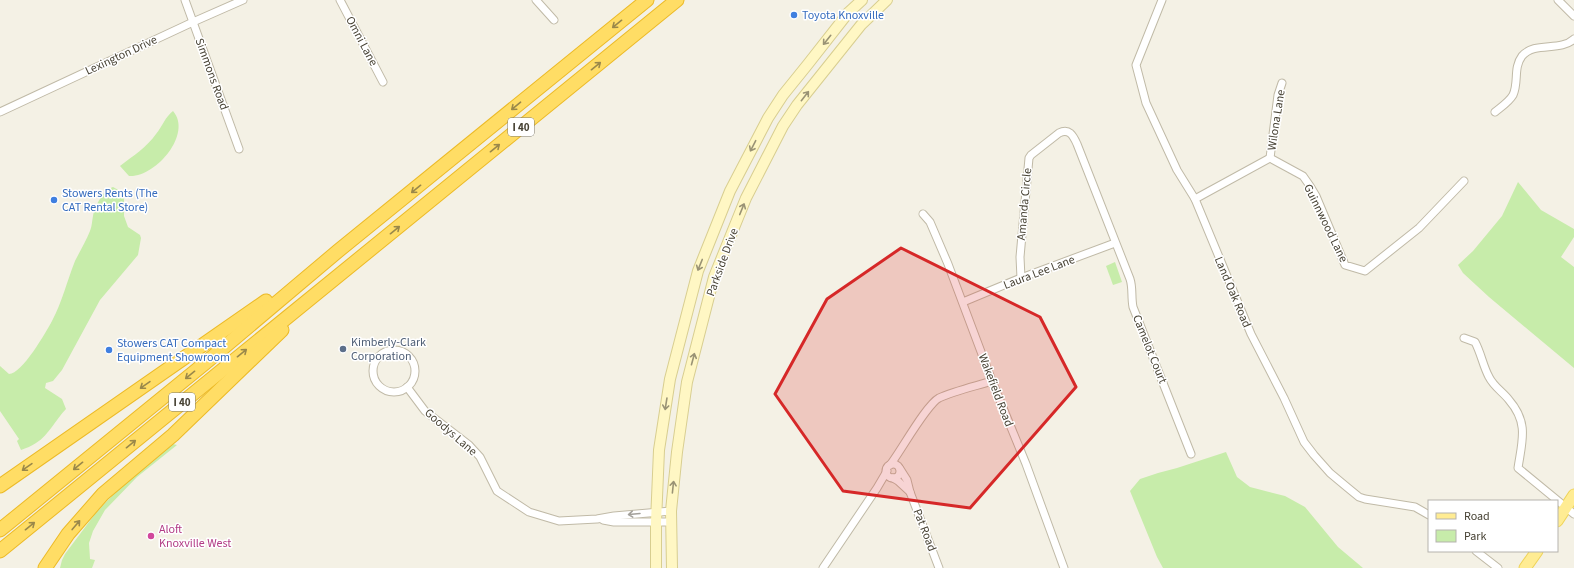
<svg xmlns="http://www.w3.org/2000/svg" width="1574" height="568" font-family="'Source Sans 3',sans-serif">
<rect width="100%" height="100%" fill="#f4f1e5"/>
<g fill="#c7ecaa">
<path d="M173 111C193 134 155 178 129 176L120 166C133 156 147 147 156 134 162 127 165 117 173 111Z"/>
<path d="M1518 182 1541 210 1574 229V237L1561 257 1574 267V368L1489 297 1463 273 1458 265 1473 251 1502 216Z"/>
<path d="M113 187 120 191 124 198V216L128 227 140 235 141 238 138 255 100 300 62 370 53 381 46 383 45 388 62 399 66 409C56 419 49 435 36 443 32 446 26 448 21 450L17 441 19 439 0 411V366L9 374C22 374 46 332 52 321 62 302 67 281 75 261 80 251 86 241 90 231 92 226 92 221 93 216 95 206 103 190 113 187Z"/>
<path d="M1115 262 1122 282 1113 285 1106 266Z"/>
<path d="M173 444 177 445 137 477 105 510 93 531 89 543 90 559 95 560 92 568H60L62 560 65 554 95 514 108 500 124 484Z"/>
<path d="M1226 452 1237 477 1250 487 1285 496 1305 507 1338 547 1363 568H1163L1157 557 1130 491 1140 479 1158 473 1177 468Z"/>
</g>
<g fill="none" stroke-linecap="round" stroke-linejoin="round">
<defs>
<g id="street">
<path d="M185 0 239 149"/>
<path d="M340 0 383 82"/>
<path d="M536 0 554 20"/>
<path d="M1162 0 1136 65 1146 103 1177 170 1195 199 1251 334 1284 398 1304 442 1314 455 1330 473 1348 488 1359 497 1365 499 1415 507 1429 515"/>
<path d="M1558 0 1574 16"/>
<path d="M0 112 193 22 243 0"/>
<path d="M1495 112C1501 107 1509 102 1513 95 1519 82 1513 68 1522 56 1535 41 1560 52 1574 39"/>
<path d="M1270 158 1303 176 1310 186 1316 196 1345 265 1365 271 1419 228 1464 181"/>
<path d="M1270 158 1278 95 1282 83"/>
<path d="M1195 199 1270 158"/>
<path d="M923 214 930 222 948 264 992 381 1026 464 1064 568"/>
<path d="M1021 278 1020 257 1029 158 1031 155 1059 133C1069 128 1073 135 1077 144L1130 279C1133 288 1131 297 1133 307L1191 454"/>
<path d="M963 302 1021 278 1115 243"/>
<path d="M1464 338 1475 342C1481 353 1483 366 1489 377 1494 387 1503 392 1509 400 1529 423 1522 441 1518 468L1574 514"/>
<circle cx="394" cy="371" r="21"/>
<path d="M407 387 425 411 469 445 480 457 497 491 529 512 559 521 597 519 614 516 671 511"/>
<circle cx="893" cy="471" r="7"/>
<path d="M890 465C901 451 926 405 939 398 954 391 976 386 992 381"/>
<path d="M900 469 907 480 910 492 939 568"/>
<path d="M893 478 898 481 910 492"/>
<path d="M603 520 614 522H670"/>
<path d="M1476 551 1498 568"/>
<path d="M823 568 877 488 887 471"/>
</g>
<g id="secondary">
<path d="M656 568V522L659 450 670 379 698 271 730 191 768 118 783 95 808 64 848 13 862 0"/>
<path d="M672 568 671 511 677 452 687 382 714 277 746 198 783 126 797 105 861 25 887 0"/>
</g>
<g id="primary">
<path d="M1557 521 1574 495"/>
<path d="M1525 568 1537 551"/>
</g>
<g id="highway">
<path d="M0 486 266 301"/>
<path d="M0 530 204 364 338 251 647 0"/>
<path d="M0 551 677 0"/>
<path d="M45 568 68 534 103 494 173 435 282 330"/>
</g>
</defs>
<use href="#street" stroke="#c0baa7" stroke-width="9"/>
<use href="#secondary" stroke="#d8ce90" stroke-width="12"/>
<use href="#primary" stroke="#efd358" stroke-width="13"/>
<use href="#highway" stroke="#ecba27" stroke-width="15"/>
<use href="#street" stroke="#fff" stroke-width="7"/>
<use href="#secondary" stroke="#fff7c4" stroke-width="10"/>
<use href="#primary" stroke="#ffec93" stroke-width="11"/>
<use href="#highway" stroke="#ffdd65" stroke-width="13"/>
</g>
<defs><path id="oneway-shaft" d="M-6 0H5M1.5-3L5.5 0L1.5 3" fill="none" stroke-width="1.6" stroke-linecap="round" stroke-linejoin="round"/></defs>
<g stroke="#9a884a">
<use href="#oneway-shaft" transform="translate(617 24) rotate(141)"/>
<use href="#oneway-shaft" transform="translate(596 66) rotate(-39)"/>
<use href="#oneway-shaft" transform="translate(516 106) rotate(140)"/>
<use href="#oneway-shaft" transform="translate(495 148) rotate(-39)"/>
<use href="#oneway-shaft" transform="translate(416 189) rotate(141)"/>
<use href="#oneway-shaft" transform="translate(395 230) rotate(-39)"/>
<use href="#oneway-shaft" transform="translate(242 353) rotate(-39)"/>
<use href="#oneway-shaft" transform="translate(190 375) rotate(141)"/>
<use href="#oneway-shaft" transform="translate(145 385) rotate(145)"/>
<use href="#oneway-shaft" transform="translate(131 444) rotate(-39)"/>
<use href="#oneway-shaft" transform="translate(78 466) rotate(141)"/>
<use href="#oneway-shaft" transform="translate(27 467) rotate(145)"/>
<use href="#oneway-shaft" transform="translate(76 525) rotate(-50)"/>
<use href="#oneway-shaft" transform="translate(30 526) rotate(-39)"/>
</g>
<g stroke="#9a9375">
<use href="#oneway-shaft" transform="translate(827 40) rotate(129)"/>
<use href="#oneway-shaft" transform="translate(805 96) rotate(-52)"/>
<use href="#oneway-shaft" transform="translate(753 146) rotate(117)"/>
<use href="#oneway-shaft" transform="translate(742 209) rotate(-68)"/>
<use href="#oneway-shaft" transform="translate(700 265) rotate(112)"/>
<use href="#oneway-shaft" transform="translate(693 359) rotate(-75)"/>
<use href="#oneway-shaft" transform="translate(666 404) rotate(99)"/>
<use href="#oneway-shaft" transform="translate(673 487) rotate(-84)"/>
</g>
<use stroke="#a3a09a" href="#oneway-shaft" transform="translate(634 514) rotate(175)"/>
<path fill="#d62828" fill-opacity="0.2" stroke="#d62828" stroke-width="3" stroke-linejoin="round" d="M901 248 1040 317 1076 387 970 508 843 491 775 394 827 299Z"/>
<g fill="#3f7fe0" stroke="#fff" stroke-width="1.5">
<circle cx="794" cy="15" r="4"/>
<circle cx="54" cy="200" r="4"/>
<circle cx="109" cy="350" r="4"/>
</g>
<circle fill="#5c6f8a" stroke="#fff" stroke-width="1.5" cx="343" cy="349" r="4"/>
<circle fill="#d1479c" stroke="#fff" stroke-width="1.5" cx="151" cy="536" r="4"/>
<g text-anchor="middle" stroke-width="3" stroke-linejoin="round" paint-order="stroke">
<g fill="#fff" stroke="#7e7b71" stroke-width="1">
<rect x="508" y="118" width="26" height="18" rx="3"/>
<rect x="169" y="393" width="26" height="18" rx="3"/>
</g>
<g font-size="11" font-weight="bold" fill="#474234">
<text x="521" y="131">I 40</text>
<text x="182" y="406">I 40</text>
</g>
<g font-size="12" fill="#366cbe" stroke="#fff" text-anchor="start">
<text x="802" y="19">Toyota Knoxville</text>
<text x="62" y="197">Stowers Rents (The<tspan x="62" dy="14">CAT Rental Store)</tspan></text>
<text x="117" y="347">Stowers CAT Compact<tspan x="117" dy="14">Equipment Showroom</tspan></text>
</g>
<g font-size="12" fill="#474234" stroke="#fff">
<text transform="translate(362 41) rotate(62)" y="4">Omni Lane</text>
<text transform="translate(121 55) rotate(-25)" y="4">Lexington Drive</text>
<text transform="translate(212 74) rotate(70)" y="4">Simmons Road</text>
<text transform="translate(1276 120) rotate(-81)" y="4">Wilona Lane</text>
<text transform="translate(1024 204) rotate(-85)" y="4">Amanda Circle</text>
<text transform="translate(1326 223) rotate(64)" y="4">Guinnwood Lane</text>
<text transform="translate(722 262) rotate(-70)" y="4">Parkside Drive</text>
<text transform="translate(1039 272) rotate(-21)" y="4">Laura Lee Lane</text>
<text transform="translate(1233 292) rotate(67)" y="4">Land Oak Road</text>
<text transform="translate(1150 349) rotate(68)" y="4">Camelot Court</text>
<text transform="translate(996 390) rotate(69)" y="4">Wakefield Road</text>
<text transform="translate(451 432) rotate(41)" y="4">Goodys Lane</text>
<text transform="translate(925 530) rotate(69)" y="4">Pat Road</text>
</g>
<g font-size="12" fill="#4e5e75" stroke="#fff" text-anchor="start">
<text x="351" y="346">Kimberly-Clark<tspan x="351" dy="14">Corporation</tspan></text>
</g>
<g font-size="12" fill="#b23c85" stroke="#fff" text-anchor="start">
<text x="159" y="533">Aloft<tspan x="159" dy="14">Knoxville West</tspan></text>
</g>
</g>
<rect x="1428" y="500" width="130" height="52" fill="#ffffff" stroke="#b5b3ae"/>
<rect x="1436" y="513" width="20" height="6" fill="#ffec93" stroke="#b5b3ae"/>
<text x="1464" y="520" font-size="12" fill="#474234">Road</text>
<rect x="1436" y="530" width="20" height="12" fill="#c7ecaa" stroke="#b5b3ae"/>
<text x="1464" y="540" font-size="12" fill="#474234">Park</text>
</svg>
